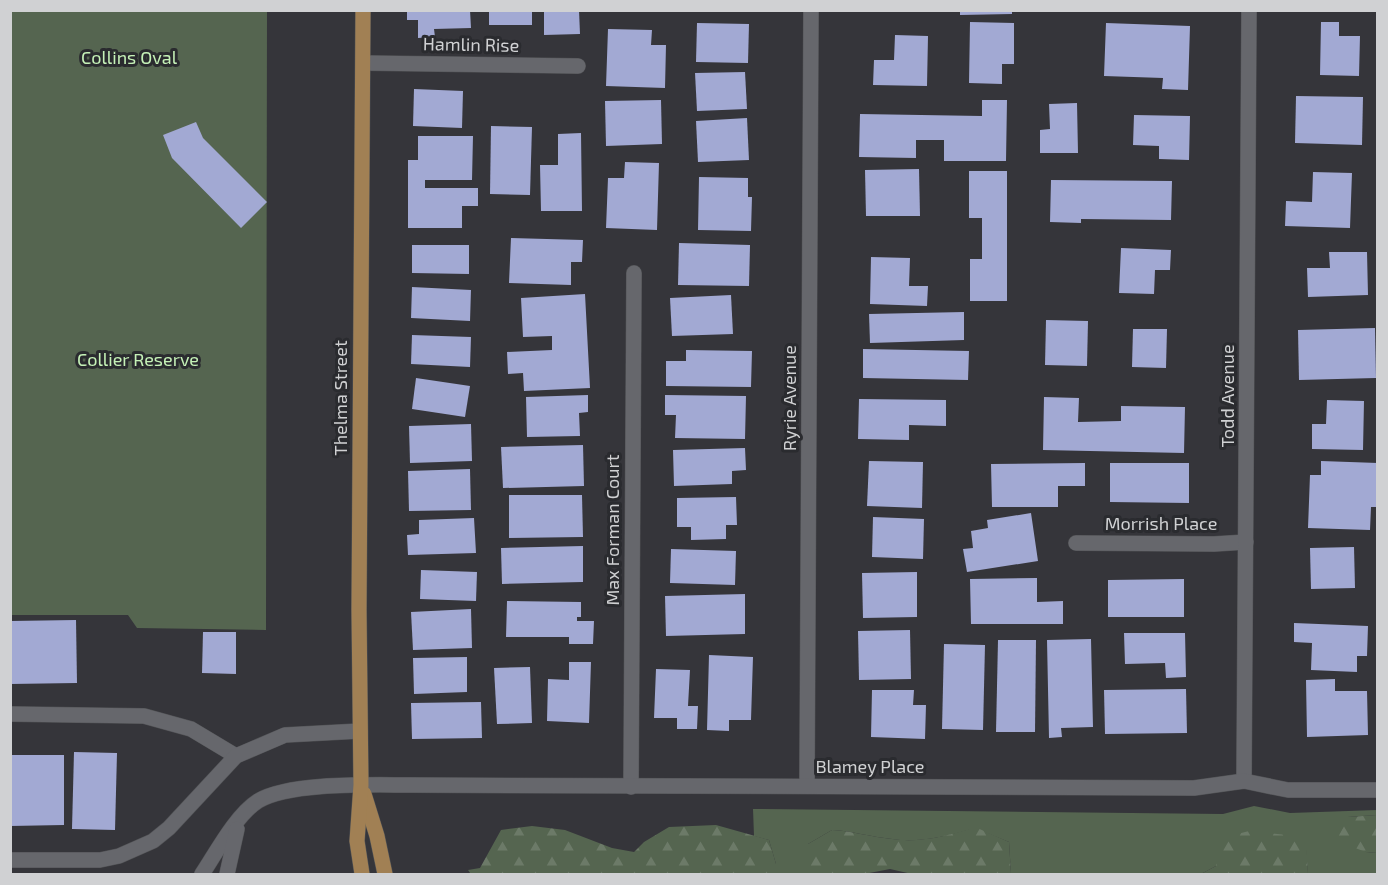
<svg xmlns="http://www.w3.org/2000/svg" width="1388" height="885" font-family="'Exo 2',sans-serif">
<defs>
<pattern id="forest-firs" width="22" height="20" patternUnits="userSpaceOnUse" patternTransform="scale(1.5)"><rect width="22" height="20" fill="#556550"/><path d="M5 1l3.5 6h-7zM16 11l3.5 6h-7z" fill="#6c7a68"/></pattern>
</defs>
<rect width="100%" height="100%" fill="#35353a"/>
<g fill="#556550">
<path d="M10 11H267L266 630 137 628 128 615H11Z"/>
<path d="M1254 806 1290 813 1377 810V815L1348 817 1366 852 1377 853V874H1308L1305 837 1216 866 1201 874H1011L1009 842 975 828C949 836 919 843 892 839 872 837 852 831 832 830L808 844V874H776V864L769 840 754 836 753 809 1223 814Z"/>
</g>
<g fill="url(#forest-firs)">
<path d="M1377 815V853L1366 852 1336 841 1348 817Z"/>
<path d="M716 825 769 840 776 864V874H471L468 870 480 868 501 830 532 826 565 830 612 848 634 852 644 842 669 827Z"/>
<path d="M975 827 1009 842 1011 874H912L890 869 864 874H808V844L832 830C852 831 872 837 892 839 919 843 949 836 975 827Z"/>
<path d="M1249 831 1306 837 1308 874H1201L1216 866 1222 838Z"/>
</g>
<g fill="#a2a9d3">
<path d="M407 10H470L471 28 434 29 435 37 418 38V20H407Z"/>
<rect x="489" y="10" width="43" height="15"/>
<path d="M544 10H579L580 34 544 35Z"/>
<path d="M960 10H1012V14L960 15Z"/>
<path d="M970 22 1014 23V64H1002V84L969 83Z"/>
<path d="M1321 22H1339V36H1360L1359 76 1320 75Z"/>
<path d="M697 23 749 24 748 63 696 62Z"/>
<path d="M1106 23 1190 26 1188 90 1162 89 1163 78 1104 76Z"/>
<path d="M608 29 652 30 651 45H666L665 88 606 86Z"/>
<path d="M895 35 928 36 927 86 873 85 874 60H894Z"/>
<path d="M745 72 747 109 697 111 695 73Z"/>
<path d="M414 89 463 91 462 128 413 126Z"/>
<path d="M1296 96 1363 97 1362 145 1295 143Z"/>
<path d="M661 100 662 144 606 146 605 101Z"/>
<path d="M982 100H1007L1006 161H944V140H916V158L859 157 860 114 982 116Z"/>
<path d="M1077 103 1078 153H1040V130L1050 129 1049 104Z"/>
<path d="M1134 115 1190 116 1189 160 1159 159V146L1133 145Z"/>
<path d="M747 118 749 160 698 162 696 121Z"/>
<path d="M196 122 203 138 267 202 241 228 172 158 163 135Z"/>
<path d="M491 126 532 127 530 195 490 194Z"/>
<path d="M581 133 582 211H541L540 165H558V134Z"/>
<path d="M418 136H473L472 180H425V188H478V206H462V228H408V160H418Z"/>
<path d="M625 162 659 163 657 230 606 228 608 178H624Z"/>
<path d="M919 169 920 216H866L865 170Z"/>
<path d="M969 171H1007V301H970V259H982V218H969Z"/>
<path d="M1313 172 1352 173 1350 228 1285 226 1286 201 1312 202Z"/>
<path d="M699 177 748 178V197H752L751 231 698 230Z"/>
<path d="M1051 180 1172 181 1171 220 1081 219V223L1050 222Z"/>
<path d="M511 238 583 240 582 262H571V285L509 283Z"/>
<path d="M679 243 750 245 749 286 678 285Z"/>
<path d="M412 245H469V274L412 273Z"/>
<path d="M1121 248 1171 250 1170 270H1155L1154 294 1119 293Z"/>
<path d="M1329 252H1367L1368 295 1308 297 1307 268H1330Z"/>
<path d="M871 257 910 258 909 286H928L927 306 870 304Z"/>
<path d="M412 287 471 290 470 321 411 318Z"/>
<path d="M585 294 590 388 524 391 523 373 508 374 507 352 552 350V336L523 337 521 298Z"/>
<path d="M731 295 733 334 672 336 670 298Z"/>
<path d="M964 312V340L870 343 869 314Z"/>
<path d="M1046 320 1088 321 1087 366 1045 365Z"/>
<path d="M1375 328 1376 378 1299 380 1298 330Z"/>
<path d="M1133 329H1167L1166 368 1132 367Z"/>
<path d="M412 335 471 337 470 367 411 364Z"/>
<path d="M863 349 969 351 968 380 863 378Z"/>
<path d="M686 350 752 351 751 387 666 386V361H686Z"/>
<path d="M416 378 470 386 465 417 412 409Z"/>
<path d="M588 395V412L579 413 580 436 527 437 526 397Z"/>
<path d="M665 395 746 396 745 439 675 438 676 415H665Z"/>
<path d="M1044 397 1079 398 1078 422 1121 421V406L1185 407 1184 453 1043 450Z"/>
<path d="M859 399 946 400V426L909 425V440L858 439Z"/>
<path d="M1327 400 1364 401 1363 450 1312 449V424H1326Z"/>
<path d="M471 424 472 461 410 463 409 426Z"/>
<path d="M583 445 584 486 503 488 501 447Z"/>
<path d="M745 448 746 470 732 471V484L674 486 673 450Z"/>
<path d="M869 461 923 462 922 508 867 506Z"/>
<path d="M1321 461 1378 463V507H1371L1370 530 1308 528 1310 475H1321Z"/>
<path d="M1085 463V486H1058V507H992L991 464Z"/>
<path d="M1110 463H1189V503L1110 502Z"/>
<path d="M470 469 471 510 409 511 408 471Z"/>
<path d="M509 495H582L583 537 509 538Z"/>
<path d="M736 497 737 525H726V539L691 540V527H677V498Z"/>
<path d="M1031 513 1038 561 967 572 963 549 973 548 971 531 988 528 987 520Z"/>
<path d="M873 517 924 519 923 559 872 557Z"/>
<path d="M474 518 476 553 408 555 407 535 419 534V520Z"/>
<path d="M583 546V582L502 584 501 548Z"/>
<path d="M1354 547 1355 588 1311 589 1310 548Z"/>
<path d="M671 549 736 551 735 585 670 583Z"/>
<path d="M421 570 477 572 476 601 420 599Z"/>
<path d="M917 572V617L863 618 862 573Z"/>
<path d="M1037 578V602L1063 601V624H971L970 579Z"/>
<path d="M1184 579V617H1108V580Z"/>
<path d="M745 594V634L666 636 665 596Z"/>
<path d="M507 601 581 602V617H577V621H594L593 644H569V637H506Z"/>
<path d="M471 609 472 648 413 650 411 612Z"/>
<path d="M76 620 77 683 10 684V621Z"/>
<path d="M1294 623 1368 626 1367 656H1357V672L1311 670 1312 643 1294 642Z"/>
<path d="M910 630 911 679 859 680 858 631Z"/>
<path d="M203 632H236V674L202 673Z"/>
<path d="M1124 633H1185L1186 677 1166 678 1165 663 1125 664Z"/>
<path d="M1091 639 1093 727 1061 728 1062 737 1049 738 1047 640Z"/>
<path d="M998 640H1036L1035 732H996Z"/>
<path d="M944 644 985 645 983 730 942 729Z"/>
<path d="M709 655 753 657 751 720H729V731L707 730Z"/>
<path d="M467 657V692L414 694 413 658Z"/>
<path d="M569 662H591L589 723 547 721 548 679 569 680Z"/>
<path d="M530 667 532 723 497 724 494 668Z"/>
<path d="M656 669 690 670 688 706H698L697 729H677V718H654Z"/>
<path d="M1335 679V691H1367L1368 735 1307 737 1306 680Z"/>
<path d="M1186 689 1187 733 1105 734 1104 690Z"/>
<path d="M872 690H914L913 705H926L925 739 871 737Z"/>
<path d="M481 702 482 738 412 739 411 703Z"/>
<path d="M74 752 117 753 115 830 72 829Z"/>
<path d="M10 755H64V825L10 826Z"/>
</g>
<g fill="none" stroke-linecap="round" stroke-linejoin="round">
<defs>
<g id="minor">
<path d="M364 63 578 66"/>
<path d="M1076 543 1214 544 1246 542"/>
<path d="M10 714 144 716 191 729 236 756"/>
<path d="M1244 781 1249 10"/>
<path d="M807 786 811 10"/>
<path d="M631 787 634 273"/>
<path d="M10 860H100L119 856 153 841 169 828 236 756 285 735 360 731"/>
<path d="M202 874C216 853 236 815 258 801 289 782 371 785 409 785L1194 788 1244 781 1288 790H1378"/>
<path d="M227 874 237 829"/>
</g>
<g id="major">
<path d="M364 794 377 836 385 874"/>
<path d="M362 874 357 841 361 785 359 610 363 10"/>
</g>
</defs>
<use href="#minor" stroke="#525356" stroke-width="16"/>
<use href="#major" stroke="#525356" stroke-width="16"/>
<use href="#minor" stroke="#66676c" stroke-width="15"/>
<use href="#major" stroke="#a18054" stroke-width="15"/>
</g>
<g text-anchor="middle" stroke-width="6" stroke-linejoin="round" paint-order="stroke">
<g font-size="18" fill="#d0d1d3" stroke="#2a2b2f">
<text transform="translate(471 45) rotate(1)" y="6">Hamlin Rise</text>
<text transform="translate(1228 396) rotate(-90)" y="6">Todd Avenue</text>
<text transform="translate(341 398) rotate(-90)" y="6">Thelma Street</text>
<text transform="translate(790 398) rotate(-90)" y="6">Ryrie Avenue</text>
<text x="1161" y="530">Morrish Place</text>
<text transform="translate(613 530) rotate(-90)" y="6">Max Forman Court</text>
<text x="870" y="773">Blamey Place</text>
</g>
<g font-size="18" fill="#c5f1b7" stroke="#2a2b2f">
<text x="129" y="64">Collins Oval</text>
<text x="138" y="366">Collier Reserve</text>
</g>
</g>
<rect width="1388" height="885" fill="none" stroke="#d0d1d3" stroke-width="24"/>
</svg>
